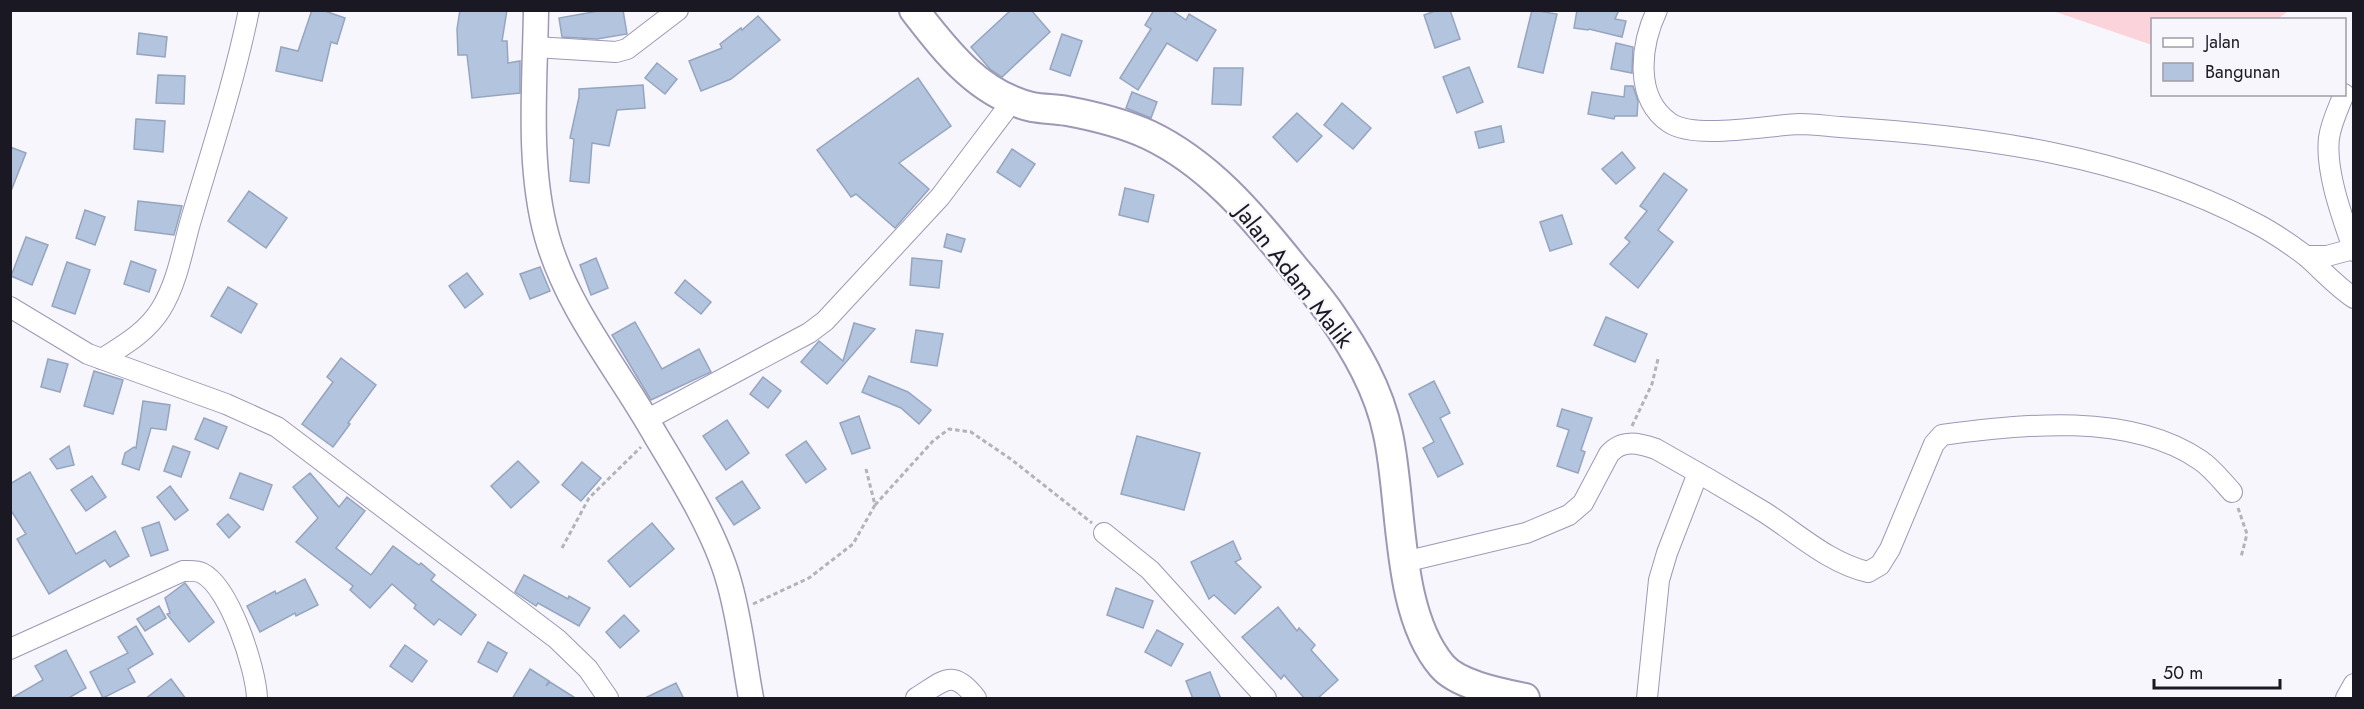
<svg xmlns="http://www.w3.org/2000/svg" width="2364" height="709" font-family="Jost,sans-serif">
<rect width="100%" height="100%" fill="#f7f6fc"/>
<path fill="#fbd3db" d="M2053 11H2288L2278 19 2152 20V45Z"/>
<g fill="#b3c4df" stroke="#95a5bf" stroke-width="1.5">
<path d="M312 10H322L345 18 337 44 331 42 322 81 276 71 281 47 298 51Z"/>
<path d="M460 10H507L502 41H507L508 63 520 61V93L472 98 467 55H458L457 29Z"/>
<path d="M604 10H623L627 34 597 39 562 37 559 18Z"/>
<path d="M1011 10H1031L1050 32 1002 77 990 69 971 47Z"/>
<path d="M1154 10H1171L1186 20 1189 14 1216 30 1197 61 1167 43 1138 90 1120 78 1151 29 1145 25Z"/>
<path d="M1438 10H1450L1460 39 1435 48 1424 15Z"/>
<path d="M1532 10 1557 14 1543 73 1518 67Z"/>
<path d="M1577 10H1619L1615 19 1626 21 1622 37 1589 29 1588 30 1574 28Z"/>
<path d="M758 16 780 40 731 79 701 91 689 61 722 48 720 44 741 28 742 30Z"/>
<path d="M139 33 167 37 165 57 137 54Z"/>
<path d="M1062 34 1082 41 1070 76 1050 69Z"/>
<path d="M1616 43 1633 47 1632 73 1611 69Z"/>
<path d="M657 63 677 79 665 94 645 78Z"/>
<path d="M1469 67 1483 102 1457 113 1443 77Z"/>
<path d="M1214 68H1243L1241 105 1212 104Z"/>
<path d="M158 75 185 76 184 104 156 103Z"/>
<path d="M918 78 951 126 899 163 929 189 895 228 856 194 851 197 817 150Z"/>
<path d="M643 85 645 108 617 110 609 146 592 143 589 183 570 181 574 139 570 138 579 97V89Z"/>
<path d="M1625 86H1633L1638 101 1637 116H1615L1614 119 1588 114 1592 92 1624 97Z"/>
<path d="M1132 92 1157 102 1151 118 1126 108Z"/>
<path d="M1342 103 1371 128 1353 149 1324 125Z"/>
<path d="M1297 113 1322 136 1297 162 1273 137Z"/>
<path d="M136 119 165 121 163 152 134 149Z"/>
<path d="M1501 126 1504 142 1479 148 1475 132Z"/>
<path d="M10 147 26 153 11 191H10Z"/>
<path d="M1012 149 1035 164 1020 187 997 172Z"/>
<path d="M1622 152 1635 168 1616 184 1602 169Z"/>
<path d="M1664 173 1687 190 1658 230 1673 242 1638 288 1610 264 1630 242 1625 238 1647 211 1640 206Z"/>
<path d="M1125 188 1154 195 1148 222 1119 215Z"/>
<path d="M249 191 287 218 266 248 228 221Z"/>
<path d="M138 201 182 206 174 235 135 230Z"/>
<path d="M85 210 105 217 95 245 76 238Z"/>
<path d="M1562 215 1572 244 1550 251 1540 222Z"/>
<path d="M947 234 965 239 961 252 944 247Z"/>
<path d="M26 237 48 245 32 285 11 276Z"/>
<path d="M596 258 608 288 591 295 580 265Z"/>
<path d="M912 258 942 261 939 288 910 285Z"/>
<path d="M131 261 156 270 149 292 124 284Z"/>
<path d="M67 262 90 270 75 314 52 306Z"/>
<path d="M540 267 550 291 530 299 520 274Z"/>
<path d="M467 273 483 294 465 308 449 286Z"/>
<path d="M685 280 711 302 701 314 675 293Z"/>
<path d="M228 287 257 304 241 333 211 316Z"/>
<path d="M1606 317 1647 334 1635 362 1594 345Z"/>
<path d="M635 322 662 369 699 349 711 372 651 400 612 335Z"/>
<path d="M854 323 875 329 827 384 801 362 819 341 843 361Z"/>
<path d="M916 330 943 334 937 366 911 362Z"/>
<path d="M341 358 376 385 348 423 350 424 333 447 302 424 333 382 327 377Z"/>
<path d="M48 359 68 364 60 392 41 387Z"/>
<path d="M94 371 123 380 113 414 84 406Z"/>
<path d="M869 376 908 392 931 410 919 424 901 408 862 392Z"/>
<path d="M763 377 781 391 768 408 750 394Z"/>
<path d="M1434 381 1450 413 1440 418 1463 464 1438 477 1423 448 1434 442 1409 394Z"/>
<path d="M143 401 170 405 166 430 151 428 139 470 122 464 125 453 134 447 136 448Z"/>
<path d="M1562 409 1592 418 1581 450 1585 452 1578 473 1557 466 1569 430 1557 426Z"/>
<path d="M859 416 870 448 852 454 840 423Z"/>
<path d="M204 418 227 427 218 449 195 439Z"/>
<path d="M727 420 749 453 726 470 703 436Z"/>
<path d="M1137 436 1200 453 1184 510 1121 494Z"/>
<path d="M806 441 826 469 806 483 786 455Z"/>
<path d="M69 446 74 465 57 469 50 459Z"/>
<path d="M173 446 190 452 181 477 164 471Z"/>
<path d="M518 461 539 482 511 508 491 486Z"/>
<path d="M582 462 601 478 581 501 562 485Z"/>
<path d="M30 472 76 554 115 531 129 556 110 567 105 560 49 594 17 539 26 534 10 509V484Z"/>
<path d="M240 473 272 485 263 510 230 498Z"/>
<path d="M310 473 339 507 347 497 365 511 336 548 371 575 393 546 419 565 421 563 435 575 431 580 476 615 461 635 439 619 434 625 414 608 416 605 392 584 370 608 350 590 353 586 296 542 318 518 293 487Z"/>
<path d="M92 476 106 497 86 511 71 490Z"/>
<path d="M742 481 760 508 734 525 716 498Z"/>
<path d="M170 486 188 510 175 520 157 497Z"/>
<path d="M228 514 240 527 229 538 217 524Z"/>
<path d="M159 522 168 550 151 556 142 528Z"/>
<path d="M652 523 674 549 630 587 608 561Z"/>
<path d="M1233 541 1241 559 1235 562 1261 587 1235 614 1214 595 1209 599 1191 562Z"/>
<path d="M524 575 568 599 569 596 590 608 579 626 538 603 536 606 515 592Z"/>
<path d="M305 579 318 605 296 616 295 613 260 632 247 606 275 591 276 594Z"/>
<path d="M185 583 214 622 189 642 167 614 170 613 165 598Z"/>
<path d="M1116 588 1153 601 1143 628 1107 615Z"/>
<path d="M159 606 166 618 145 631 137 619Z"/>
<path d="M1278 607 1297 631 1299 628 1315 645 1311 650 1338 680 1317 699H1305L1284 675 1281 679 1242 637Z"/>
<path d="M624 615 639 631 620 648 606 632Z"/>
<path d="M136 626 153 654 128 669 135 682 103 698 90 672 128 653 118 637Z"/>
<path d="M1157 630 1183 644 1171 666 1145 652Z"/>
<path d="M488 642 507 653 497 672 478 662Z"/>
<path d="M405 645 427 661 412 682 390 666Z"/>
<path d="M66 650 86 688 67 699H10L43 680 35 666Z"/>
<path d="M530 669 549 681 546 686 550 682 577 699H512Z"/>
<path d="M1210 672 1221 699H1193L1186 681Z"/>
<path d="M171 679 186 699H145Z"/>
<path d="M676 683 684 699H643Z"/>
</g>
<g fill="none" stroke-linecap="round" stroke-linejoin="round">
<defs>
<g id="minor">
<path d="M1657 10C1641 44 1633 98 1670 123 1696 140 1768 125 1800 124 1813 124 1827 126 1840 127 1981 136 2126 155 2253 222 2271 231 2290 244 2306 256 2322 270 2336 286 2354 298"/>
<path d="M535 47 616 52 627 49 678 10"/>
<path d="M2344 94C2338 109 2331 123 2329 138 2325 172 2343 219 2354 251"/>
<path d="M2306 256H2327L2353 249"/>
<path d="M10 307 88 354 226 404 277 427 557 639 588 669 608 698"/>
<path d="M102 359C124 345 147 332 161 309 177 283 182 252 190 223 211 152 234 83 249 10"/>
<path d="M646 420 809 333 825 321 940 197 1013 100"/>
<path d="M1104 533 1150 570 1266 698"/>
<path d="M1404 562 1526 533 1569 515 1583 503 1609 454C1622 439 1638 443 1656 449 1692 469 1728 490 1764 512 1797 533 1829 563 1868 572L1880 565 1890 549 1934 444 1942 435C2021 424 2130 412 2200 460 2212 468 2222 481 2232 492"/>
<path d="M10 649 183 571C189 571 196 570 202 573 230 587 256 669 257 698"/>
<path d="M916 698C944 681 952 667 976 698"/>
<path d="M1647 698 1659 580 1667 553 1698 473"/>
<path d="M2346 698 2354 684"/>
</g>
<path id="major" d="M536 10C535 84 527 165 547 237 568 311 619 370 656 436 682 479 716 534 729 582 740 620 744 660 751 698"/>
<path id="highway" d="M914 10C946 51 978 94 1032 107 1043 109 1055 109 1067 111 1094 116 1123 123 1149 135 1208 163 1252 215 1292 265 1305 281 1318 296 1330 313 1355 349 1379 389 1388 434 1403 502 1395 611 1442 666 1458 685 1501 693 1525 698"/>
</defs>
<use href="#minor" stroke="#9e98b5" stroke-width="22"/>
<use href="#major" stroke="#9e98b5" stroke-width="27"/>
<use href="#highway" stroke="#9e98b5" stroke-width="32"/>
<g stroke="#b5b3ba" stroke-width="3" stroke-dasharray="4.5 3" stroke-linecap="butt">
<path d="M1632 426 1652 384 1658 359"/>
<path d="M875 505 933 441 949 429 971 432 1012 460 1092 523"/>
<path d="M2238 508 2247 534 2241 557"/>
<path d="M562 548 589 498 641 447"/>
<path d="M753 604 809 578 853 544 875 505 866 469"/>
</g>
<use href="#minor" stroke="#fff" stroke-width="20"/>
<use href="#major" stroke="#fff" stroke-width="24"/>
<use href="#highway" stroke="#fff" stroke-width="28"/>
</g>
<g text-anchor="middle" stroke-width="4.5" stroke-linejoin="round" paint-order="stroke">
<g font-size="24" fill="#1a1822" stroke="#f7f6fc">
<text transform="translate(1294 276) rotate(52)" y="8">Jalan Adam Malik</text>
</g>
</g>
<rect width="2364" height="709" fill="none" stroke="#1a1822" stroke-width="24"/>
<rect x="2151" y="18" width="195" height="78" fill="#f7f6fc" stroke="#9f9da5" stroke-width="1.5"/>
<rect x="2163" y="38" width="30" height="9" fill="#ffffff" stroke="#9f9da5" stroke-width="1.5"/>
<text x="2205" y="48" font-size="18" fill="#1a1822">Jalan</text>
<rect x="2163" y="63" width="30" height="18" fill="#b3c4df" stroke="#9f9da5" stroke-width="1.5"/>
<text x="2205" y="78" font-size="18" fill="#1a1822">Bangunan</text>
<path d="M2154 679v9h126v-9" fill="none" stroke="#1a1822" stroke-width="3"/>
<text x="2163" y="679" font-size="18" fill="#1a1822" stroke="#f7f6fc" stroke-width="4.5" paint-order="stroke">50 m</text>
</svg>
